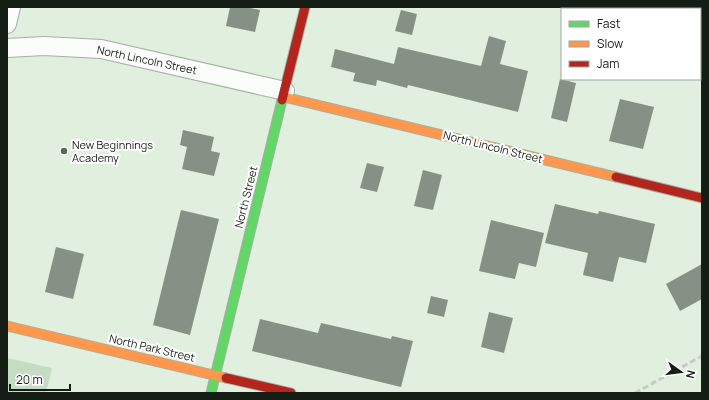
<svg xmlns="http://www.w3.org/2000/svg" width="709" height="400" font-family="Manrope,sans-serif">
<rect width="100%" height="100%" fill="#e0efde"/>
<path fill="#c5dbc3" d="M7 358 52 368 46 393H7Z"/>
<g fill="#859184">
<path d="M230 7H246L260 10 255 32 226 26Z"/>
<path d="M401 10 417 14 412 35 395 31Z"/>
<path d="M489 36 506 41 500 64 528 71 518 112 408 85 407 88 377 80 376 86 353 81 355 73 331 67 335 49 394 64 398 47 481 66Z"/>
<path d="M560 79 576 83 567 122 551 118Z"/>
<path d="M620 99 654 107 643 149 609 141Z"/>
<path d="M183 130 214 137 211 151 220 153 214 176 182 169 187 147 180 145Z"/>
<path d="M367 163 384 167 377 192 360 188Z"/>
<path d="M423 170 442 175 433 210 414 206Z"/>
<path d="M555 204 598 214 599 211 655 224 646 263 619 257 613 282 583 275 588 253 545 243Z"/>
<path d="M181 210 219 219 190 335 153 325Z"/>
<path d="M491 220 544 233 536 267 519 263 515 279 479 271Z"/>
<path d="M56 247 84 254 73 299 45 292Z"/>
<path d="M702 264V299L680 311 666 284Z"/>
<path d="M431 296 448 300 444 317 427 313Z"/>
<path d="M489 312 513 318 504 353 481 347Z"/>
<path d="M260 319 318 333 321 323 391 339 392 336 413 341 401 387 252 351Z"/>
</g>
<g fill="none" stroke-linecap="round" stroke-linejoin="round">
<defs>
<g id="street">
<path d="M7 24 11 7"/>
<path d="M7 48 44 46 101 49 285 91"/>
</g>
<path id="fast" d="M211 393 282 100"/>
<g id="slow">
<path d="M284 97 616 177"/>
<path d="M7 326 226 378"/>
</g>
<g id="jam">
<path d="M282 100 305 7"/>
<path d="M616 177 702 198"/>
<path d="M226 378 291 393"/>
</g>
</defs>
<use href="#street" stroke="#a4b0a3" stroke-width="20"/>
<use href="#fast" stroke="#a4b0a3" stroke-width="11"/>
<use href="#slow" stroke="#a4b0a3" stroke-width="11"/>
<use href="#jam" stroke="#a4b0a3" stroke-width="11"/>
<use href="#street" stroke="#fafdfa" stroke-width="18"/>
<use href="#fast" stroke="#63d668" stroke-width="9"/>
<use href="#slow" stroke="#ff974d" stroke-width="9"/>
<use href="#jam" stroke="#b3261e" stroke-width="9"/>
<path stroke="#c7cbc6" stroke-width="3" stroke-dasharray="6 3" stroke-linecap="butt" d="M635 393 702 356"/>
</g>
<circle fill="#5c675b" stroke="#fff" stroke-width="1.5" cx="64" cy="151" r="4"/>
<g text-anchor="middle" stroke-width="4" stroke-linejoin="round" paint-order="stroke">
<g font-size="11" fill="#151e14" stroke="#fff">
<text transform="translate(147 60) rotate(12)" y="4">North Lincoln Street</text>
<text transform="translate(493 147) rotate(14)" y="4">North Lincoln Street</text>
<text transform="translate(246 197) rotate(-76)" y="4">North Street</text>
<text transform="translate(152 348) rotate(13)" y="4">North Park Street</text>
</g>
<g font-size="11" fill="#151e14" stroke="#fff" text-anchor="start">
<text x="72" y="149">New Beginnings<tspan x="72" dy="13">Academy</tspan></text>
</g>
</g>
<rect width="709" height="400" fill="none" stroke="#151e14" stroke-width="16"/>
<rect x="561" y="8" width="140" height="72" fill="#ffffff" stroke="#a1a5a1"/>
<rect x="569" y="21" width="20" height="6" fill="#63d668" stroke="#a1a5a1"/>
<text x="597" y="28" font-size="12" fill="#151e14">Fast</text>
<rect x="569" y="41" width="20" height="6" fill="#ff974d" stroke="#a1a5a1"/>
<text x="597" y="48" font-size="12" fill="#151e14">Slow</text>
<rect x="569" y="61" width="20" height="6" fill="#b3261e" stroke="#a1a5a1"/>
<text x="597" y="68" font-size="12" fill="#151e14">Jam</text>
<g transform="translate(681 372) rotate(104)" stroke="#ffffff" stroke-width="3" paint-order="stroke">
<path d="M0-3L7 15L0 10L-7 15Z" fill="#151e14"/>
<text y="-6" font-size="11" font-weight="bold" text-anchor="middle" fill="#151e14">N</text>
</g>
<path d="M10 384v6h60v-6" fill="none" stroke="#151e14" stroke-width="2"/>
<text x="16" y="384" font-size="12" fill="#151e14" stroke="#ffffff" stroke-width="3" paint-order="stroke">20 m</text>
</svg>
